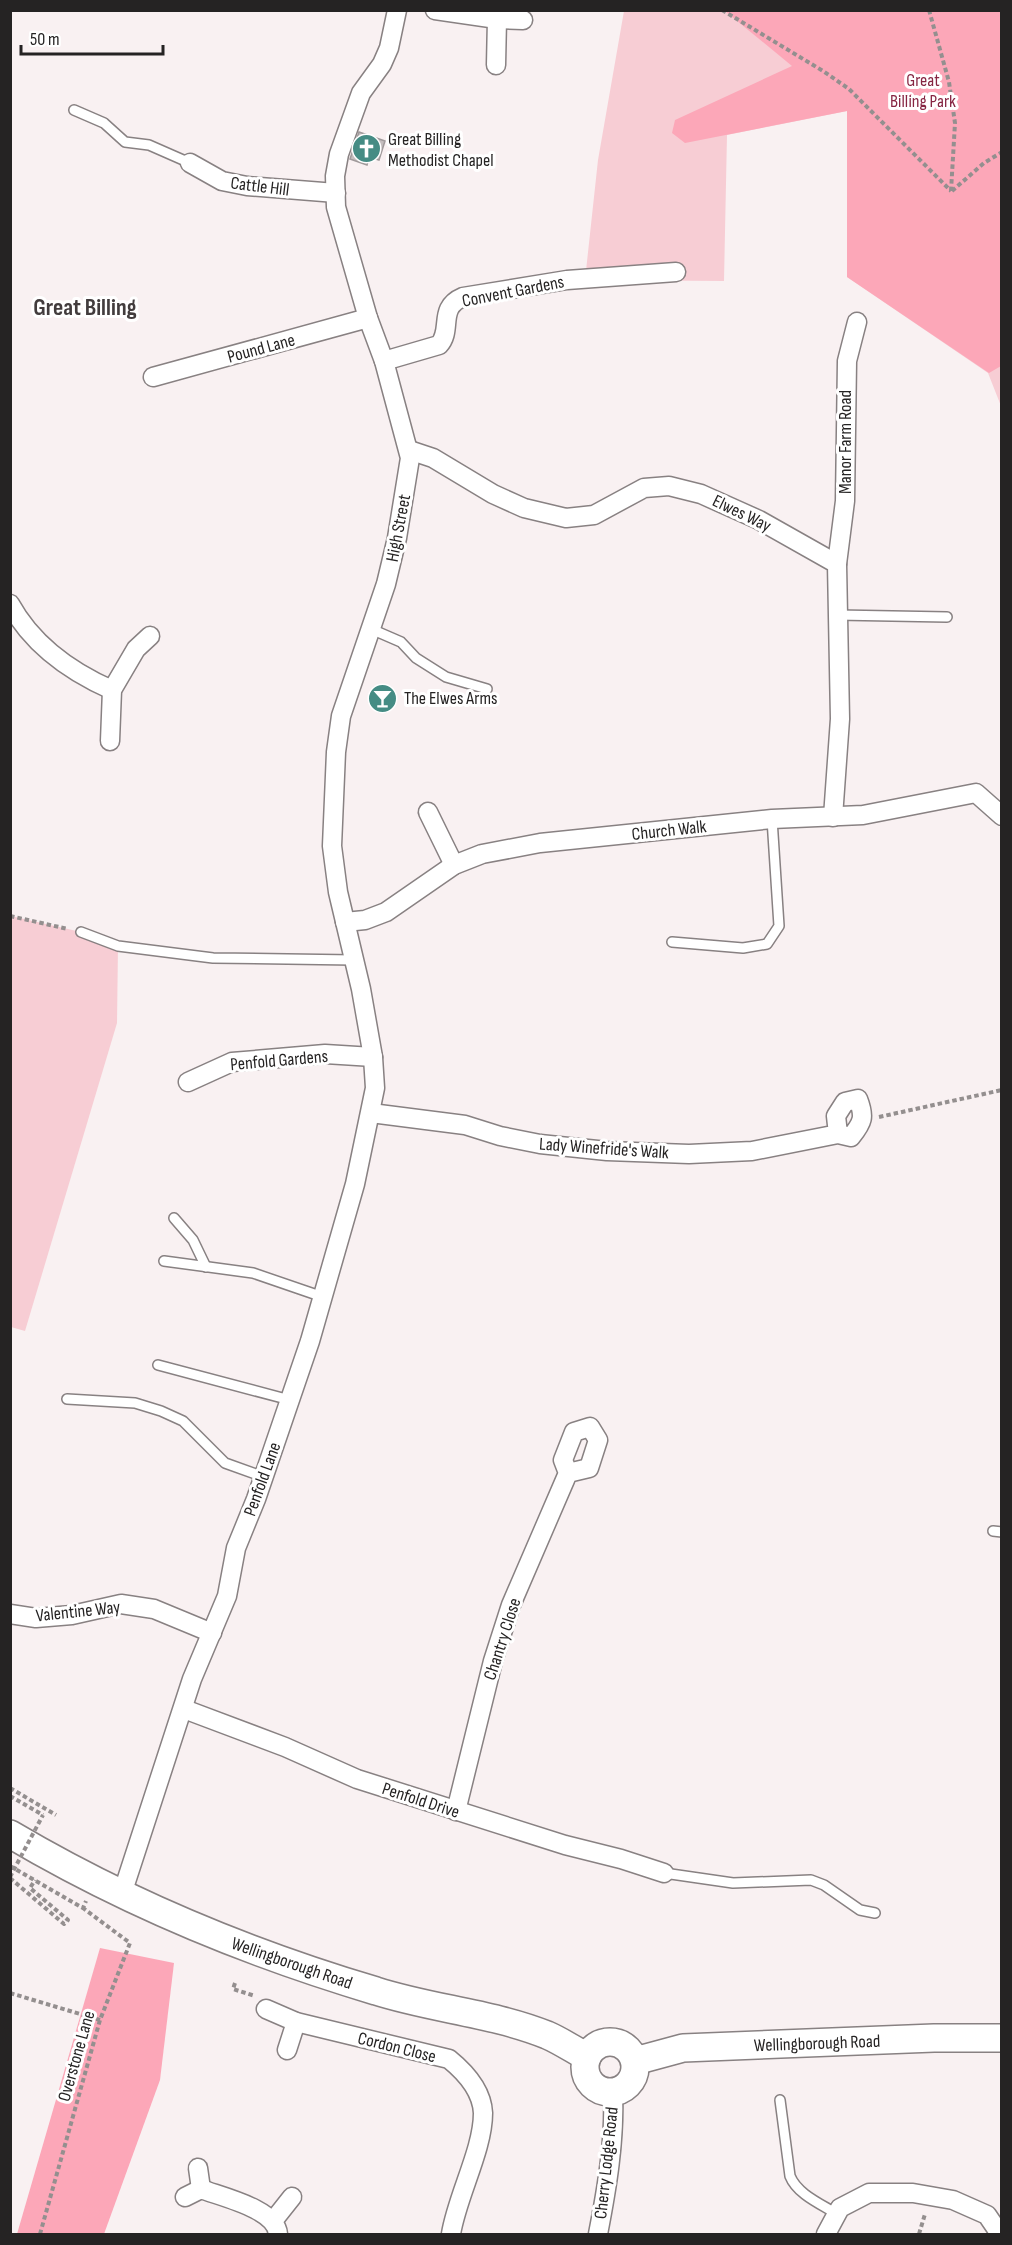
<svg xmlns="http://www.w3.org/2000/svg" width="1012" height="2245" font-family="'Sofia Sans Condensed',sans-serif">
<rect width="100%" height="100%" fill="#f9f1f2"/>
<g fill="#f7cdd4">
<path d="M624 11H1001V406L988 373 847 277V111L727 135 724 281 585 280 598 160Z"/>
<path d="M11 916 81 932 118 946 117 1023 25 1331 11 1327Z"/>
</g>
<g fill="#fca7b8">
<path d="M725 11H1001V366L989 373 847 277V111L685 143 672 133 675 120 792 66Z"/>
<path d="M100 1948 174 1963 160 2080 104 2234H17Z"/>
</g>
<path fill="#c4bdbe" stroke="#a09a9b" stroke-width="1.5" d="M359 132 385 141 379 160 369 157 367 165 350 159Z"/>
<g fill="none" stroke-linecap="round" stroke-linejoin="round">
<defs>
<g id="lane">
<path d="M74 110 104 123 125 142 149 145 190 163"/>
<path d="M837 615 947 617"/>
<path d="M371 629 401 642 416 658 446 677 487 689"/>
<path d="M81 932 118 946 213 958 354 960"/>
<path d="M672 942 743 948 767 944 779 926 772 819"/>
<path d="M174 1218 193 1240 206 1267"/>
<path d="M164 1261 253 1273 323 1297"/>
<path d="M158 1365 290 1400"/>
<path d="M67 1399 135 1403 161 1411 183 1421 225 1463 264 1477"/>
<path d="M993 1531 1002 1532"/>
<path d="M664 1873 733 1883 811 1880 824 1885 860 1910 875 1913"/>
<path d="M780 2100 790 2176C797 2194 821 2204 837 2214"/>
</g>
<g id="street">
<path d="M435 10 497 19 523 20"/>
<path d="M496 65 497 19"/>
<path d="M190 163 222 181 247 186 336 193"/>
<path d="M384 361 439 345C453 330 437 308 463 297L567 280 676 272"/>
<path d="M153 377 368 318"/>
<path d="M409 450 433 458 493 494 524 508 566 518 594 515 644 488 669 486 701 494 759 520 837 564 840 719 833 817"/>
<path d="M837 564 845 501 847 361 857 322"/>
<path d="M10 604C32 644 71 672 112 690"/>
<path d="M110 741 112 690 136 649 150 636"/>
<path d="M428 812 454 865"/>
<path d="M345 922 365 920 386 912 454 865 482 854 540 843 772 819 863 815 976 793 1002 816"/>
<path d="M188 1082 232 1062 325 1054 373 1057"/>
<path d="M371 1113 465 1125 500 1136 540 1144 607 1151 689 1154 752 1151 838 1134 836 1116 845 1102 858 1099C865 1117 863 1122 851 1137L838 1134"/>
<path d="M10 1614 36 1618 72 1615 121 1604 154 1609 212 1633"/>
<path d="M184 1709 285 1747 357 1779 565 1845 621 1859 664 1873"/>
<path d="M456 1811 493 1661 511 1605 568 1473 563 1460 574 1432 590 1427 598 1440 589 1468 568 1473"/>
<path d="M122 1894 192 1679 227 1596 236 1548 256 1499 310 1341 355 1184 375 1088 373 1057 361 989 338 892 332 846 336 752 341 716 386 584 397 538 410 458 384 361 368 318 336 207 335 176 339 154 361 93 382 64 389 48 397 10"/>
<path d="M266 2009 296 2022 449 2059C465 2072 482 2091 483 2113 483 2150 457 2196 451 2234"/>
<path d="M287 2050 296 2022"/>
<path d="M198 2168 201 2189"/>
<path d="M185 2197 201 2189C222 2197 276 2209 278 2234"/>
<path d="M273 2221 292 2197"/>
<path d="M598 2234C607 2188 615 2140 613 2092"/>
<path d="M826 2234 840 2208 869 2193H913L953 2200 987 2215 1000 2234"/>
</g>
<g id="primary">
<path d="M10 1834C125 1902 248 1953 376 1991 432 2009 492 2013 547 2035 561 2041 574 2050 587 2057"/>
<circle cx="610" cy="2067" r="25"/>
<path d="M635 2061 683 2048 934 2038H1002"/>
</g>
</defs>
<use href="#lane" stroke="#888182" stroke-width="12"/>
<use href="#street" stroke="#888182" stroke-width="21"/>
<use href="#primary" stroke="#888182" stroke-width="30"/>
<g stroke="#948f8f" stroke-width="4" stroke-dasharray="4.5 3" stroke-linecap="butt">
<path d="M722 10 823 71 849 89 951 191"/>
<path d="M929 10 949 82 955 123 951 191"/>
<path d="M952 191 984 163 1002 152"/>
<path d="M10 916 68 929"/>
<path d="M879 1117 1002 1090"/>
<path d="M10 1788 56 1815"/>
<path d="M10 1796 43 1815"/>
<path d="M10 1866 83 1908 86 1901"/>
<path d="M10 1878 64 1924 68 1920 30 1888 35 1880"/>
<path d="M235 1983 233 1989 255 1996"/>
<path d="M10 1993 100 2020"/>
<path d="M40 2234 100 2020 130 1943 83 1908"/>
<path d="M919 2234 925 2214"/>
</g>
<use href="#lane" stroke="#fff" stroke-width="9"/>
<use href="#street" stroke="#fff" stroke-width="18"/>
<use href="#primary" stroke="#fff" stroke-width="27"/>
<path stroke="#948f8f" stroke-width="4" stroke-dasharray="4.5 3" stroke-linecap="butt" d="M10 1877 43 1815"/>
</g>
<defs>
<symbol id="church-disc" viewBox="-11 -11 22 22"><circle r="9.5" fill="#458c84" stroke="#fff"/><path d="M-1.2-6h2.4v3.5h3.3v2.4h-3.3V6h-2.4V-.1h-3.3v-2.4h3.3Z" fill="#fff"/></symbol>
<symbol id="bar-disc" viewBox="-11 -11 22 22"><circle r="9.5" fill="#458c84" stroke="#fff"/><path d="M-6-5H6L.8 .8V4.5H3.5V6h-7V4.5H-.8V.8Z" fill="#fff"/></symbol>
</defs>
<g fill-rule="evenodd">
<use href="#church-disc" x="350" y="132" width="33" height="33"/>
<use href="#bar-disc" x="366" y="682" width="33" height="33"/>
</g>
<g text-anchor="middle" stroke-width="6" stroke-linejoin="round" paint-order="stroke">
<g font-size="18" fill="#862542" stroke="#fff">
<text x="923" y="86">Great<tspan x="923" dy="21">Billing Park</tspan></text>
</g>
<g font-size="18" fill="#252323" stroke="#fff" text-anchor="start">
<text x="388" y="145">Great Billing<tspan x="388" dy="21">Methodist Chapel</tspan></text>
<text x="404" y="704">The Elwes Arms</text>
</g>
<g font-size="18" fill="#252323" stroke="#fff">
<text transform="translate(260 186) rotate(7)" y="6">Cattle Hill</text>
<text transform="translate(513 291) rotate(-11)" y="6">Convent Gardens</text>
<text transform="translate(261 348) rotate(-15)" y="6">Pound Lane</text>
<text transform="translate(845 442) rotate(-90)" y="6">Manor Farm Road</text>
<text transform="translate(742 513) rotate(26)" y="6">Elwes Way</text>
<text transform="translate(398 528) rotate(-79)" y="6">High Street</text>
<text transform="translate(669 830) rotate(-6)" y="6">Church Walk</text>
<text transform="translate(279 1060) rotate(-5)" y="6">Penfold Gardens</text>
<text transform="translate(604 1148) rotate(4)" y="6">Lady Winefride's Walk</text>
<text transform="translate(262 1479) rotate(-70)" y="6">Penfold Lane</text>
<text transform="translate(78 1611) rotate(-6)" y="6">Valentine Way</text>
<text transform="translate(502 1639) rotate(-72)" y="6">Chantry Close</text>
<text transform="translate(421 1800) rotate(18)" y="6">Penfold Drive</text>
<text transform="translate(292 1963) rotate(19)" y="6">Wellingborough Road</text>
<text transform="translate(817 2043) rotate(-2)" y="6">Wellingborough Road</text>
<text transform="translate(397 2047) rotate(14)" y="6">Cordon Close</text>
<text transform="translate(76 2056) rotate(-74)" y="6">Overstone Lane</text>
<text transform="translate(606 2163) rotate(-84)" y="6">Cherry Lodge Road</text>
</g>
<g font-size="24" font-weight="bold" fill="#423c3d" stroke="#fff">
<text x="85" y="315">Great Billing</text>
</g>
</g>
<rect width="1012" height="2245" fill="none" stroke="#252323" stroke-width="24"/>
<path d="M21 45v9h142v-9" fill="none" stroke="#252323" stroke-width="3"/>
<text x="30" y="45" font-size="18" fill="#252323" stroke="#ffffff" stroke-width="4.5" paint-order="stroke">50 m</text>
</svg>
